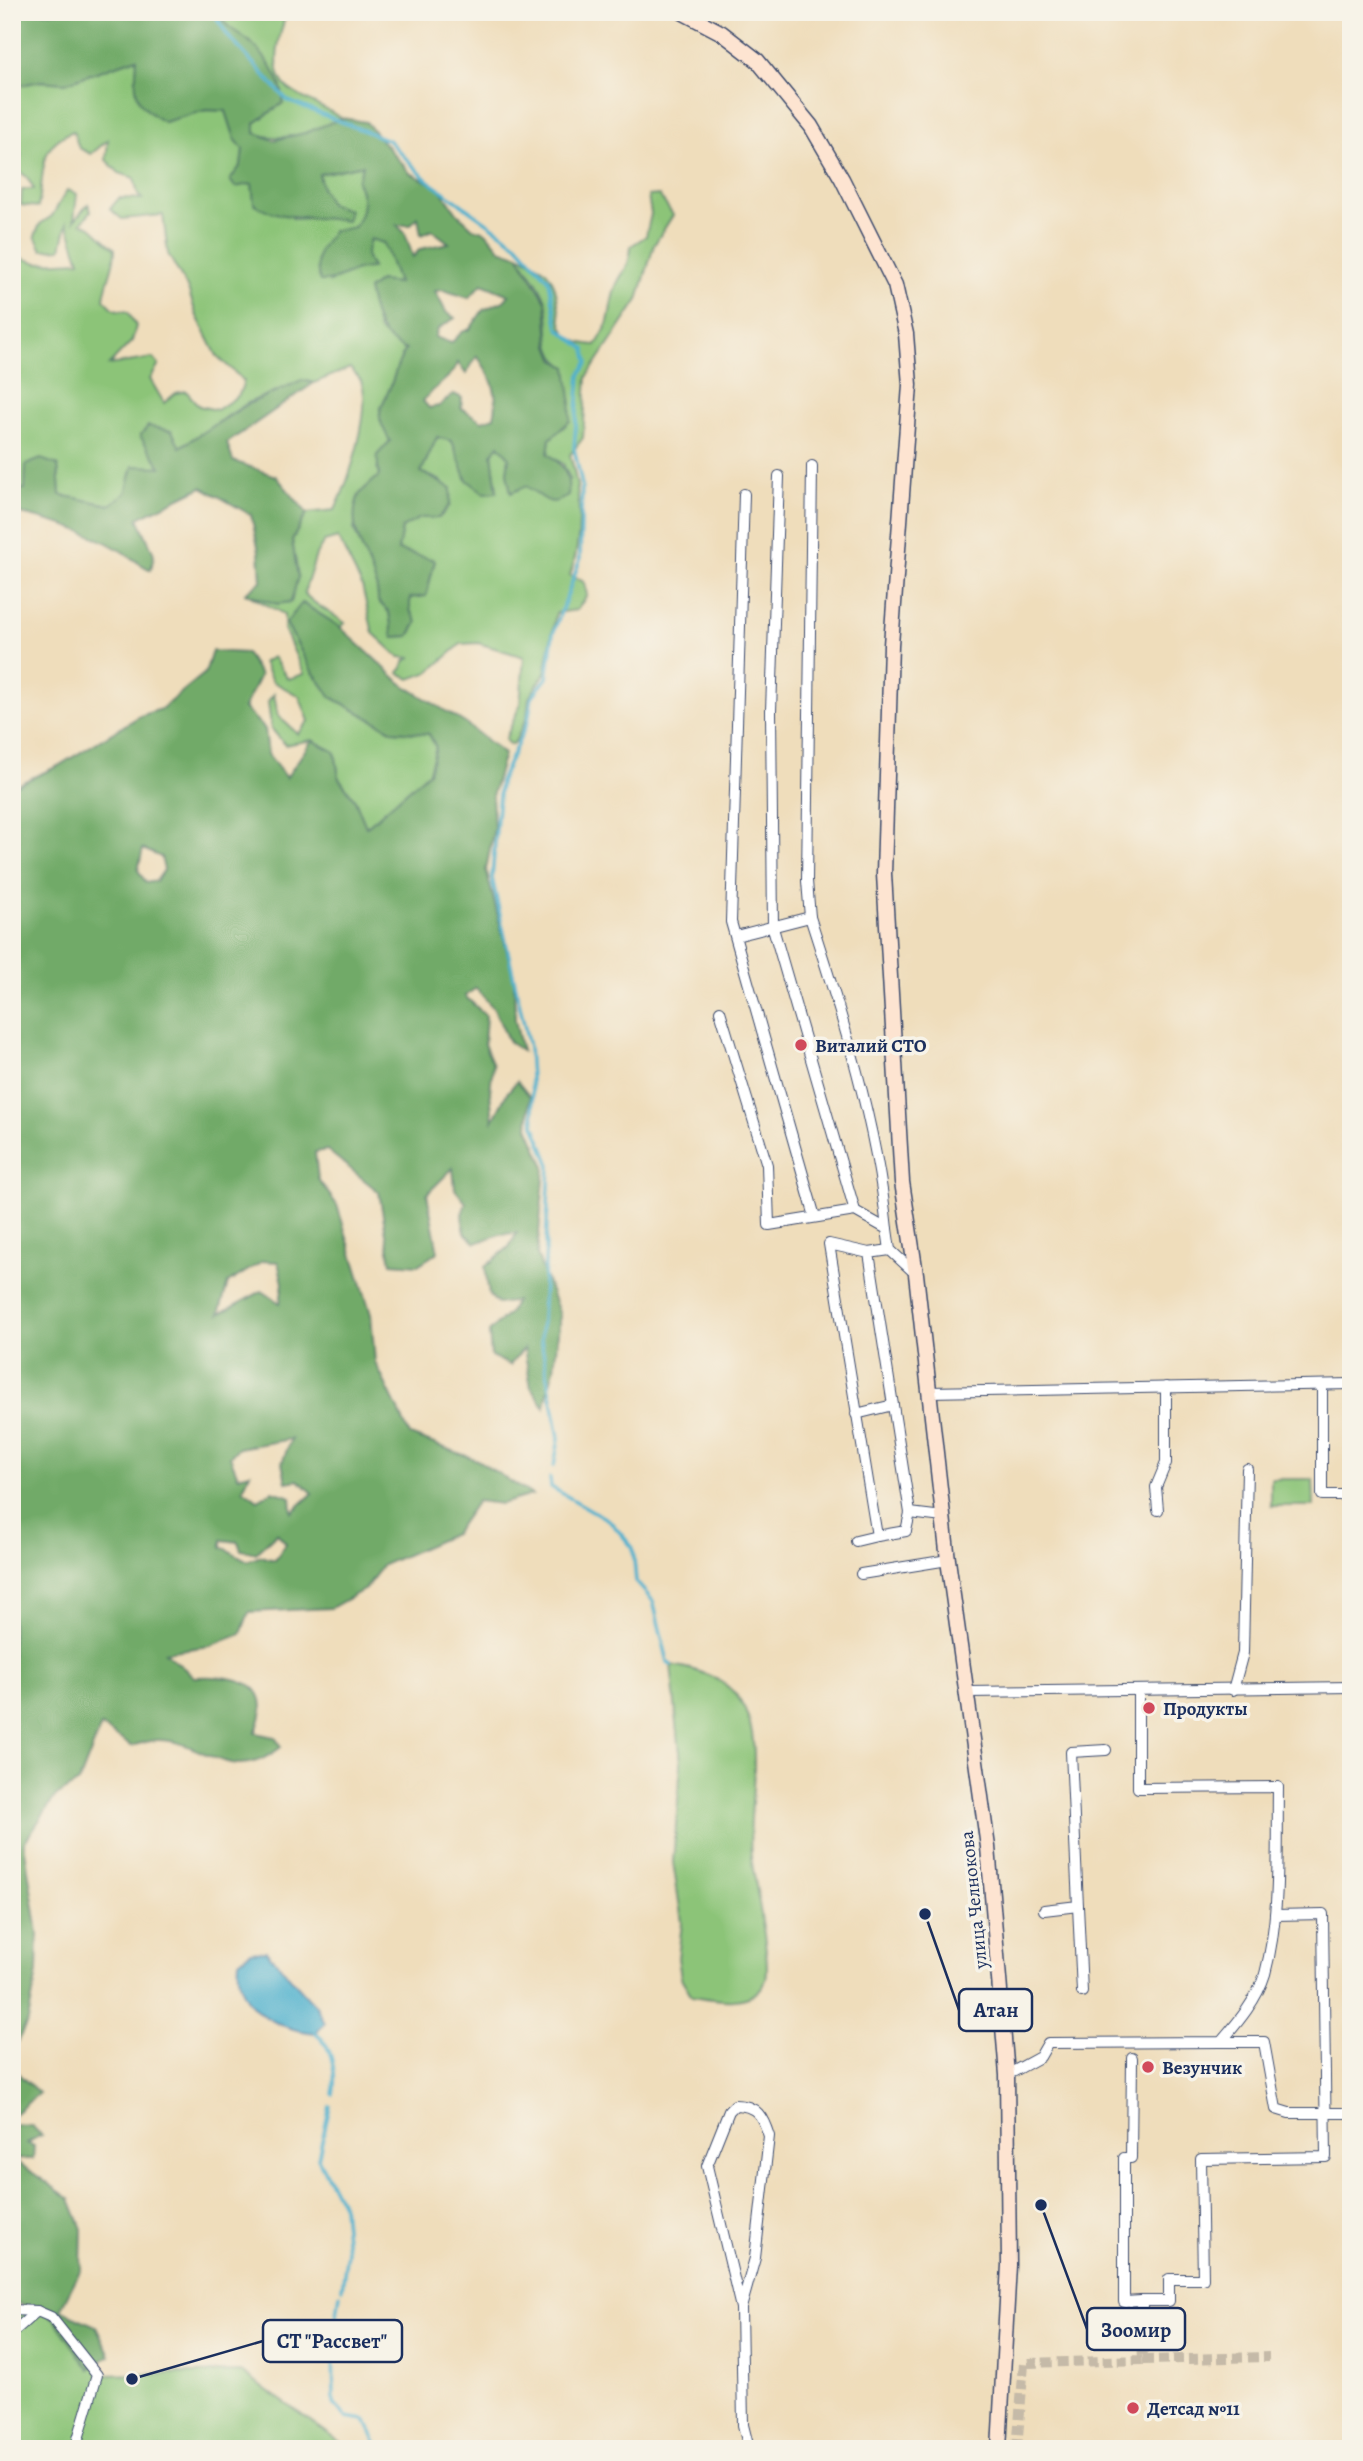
<svg xmlns="http://www.w3.org/2000/svg" width="1363" height="2461" font-family="Alegreya,serif">
<rect width="100%" height="100%" fill="#f7f3e8"/>
<filter id="ink" filterUnits="userSpaceOnUse"><feTurbulence type="fractalNoise" baseFrequency=".0143" numOctaves="2"/><feDisplacementMap in="SourceGraphic" scale="14" xChannelSelector="R" yChannelSelector="G"/><feConvolveMatrix kernelMatrix="1 2 1 2 8 2 1 2 1" color-interpolation-filters="sRGB"/></filter>
<filter id="wash" filterUnits="userSpaceOnUse"><feTurbulence type="fractalNoise" baseFrequency=".00686" numOctaves="4" result="noise"/><feDisplacementMap in="SourceGraphic" scale="28" xChannelSelector="R" yChannelSelector="G"/><feGaussianBlur stdDeviation="1.57" result="paint"/><feColorMatrix in="noise" values="0 0 0 0 0 0 0 0 0 0 0 0 0 0 0 0 0 1.4 0 .05"/><feComposite in="paint" operator="in"/></filter>
<g filter="url(#wash)">
<rect width="100%" height="100%" fill="#efddbb"/>
<g fill="#8cc478" stroke="#547a6b" stroke-width="2">
<path d="M218 12H287C280 32 268 74 289 89 305 101 325 108 342 118 315 132 284 144 254 133L255 123 283 103 246 39 227 29Z"/>
<path d="M137 58 164 122 206 110 226 111 235 139 243 149C239 182 270 199 294 219L327 217 330 204 322 189 319 174 364 165 357 181 363 194V214L330 282 357 267 371 268 366 255 369 239 384 243 398 283 380 281 368 290 379 331 406 349C398 362 396 371 391 385 381 412 372 411 391 441L377 468 379 476 360 495 354 530 378 583V601L389 612 393 637 409 636 417 623 410 610V597L426 596 435 561 397 550 402 528 420 518 439 517 441 481 421 472 437 437 452 441 467 480 497 491 492 454 499 445 509 457 507 474 539 494 570 479 563 464 548 454 550 439C575 421 568 394 567 367 541 353 553 327 546 302 542 286 527 269 518 255 531 261 546 266 552 280 566 311 548 342 596 345 613 319 607 318 614 292 619 273 630 271 631 246L646 236 651 214 648 196 659 195 673 215 654 245 638 300 587 377 583 438 570 455C581 490 583 540 570 575L584 582 587 595 577 610 556 613 545 673 529 698 527 717 515 742 510 745 505 740 520 705 524 657 478 643 461 644 429 672 410 679 399 673 406 660 412 658 399 657 373 633 362 586 338 538 324 542 316 555 304 593C316 607 331 612 345 623L340 627 303 603 286 623 310 668 331 697 393 731 429 734 436 748 429 772 366 828 355 800 339 778 335 752 312 740 285 745 271 728 268 701 274 694 278 716 298 734 309 721 299 696 272 681 263 662 273 657 288 679 304 674 284 629V614L245 593 277 604 298 577 292 540 307 513 335 510C348 483 373 410 361 381 359 377 353 372 350 368L314 383 302 380 248 403 180 447 162 468 110 505 60 495 58 466 25 490 14 489 12 255 38 263 80 261 67 223 61 249 42 250 35 236 40 224 52 216 67 190 77 194 74 221 88 204 91 211 81 223 91 227 115 249C115 268 106 280 104 299L114 309 128 312 136 326 132 341 109 365 153 358 159 365 150 379 164 403 176 393 186 391 199 406 217 410 239 395 244 381 217 356 196 314 188 289 168 254 163 215 122 219 110 209 119 198 142 199 138 195 134 178 119 173 106 160 108 140 91 154 79 148 73 131C35 146 46 174 38 207L21 205 22 190 34 189 27 177 17 170 21 154 15 150 12 154V87L40 81 65 83Z"/>
<path d="M1271 1479H1313L1314 1506H1271Z"/>
<path d="M671 1665C696 1669 725 1677 740 1700 767 1742 746 1807 751 1856 754 1880 773 1965 765 1982 752 2008 715 2000 692 1996L681 1978 678 1958 682 1922 673 1862 681 1763Z"/>
<path d="M36 2308 78 2333 102 2375 241 2372 350 2449H12V2310Z"/>
</g>
<g fill="#71aa68" stroke="#466c63" stroke-width="2" fill-rule="evenodd">
<path d="M12 12H218C226 27 232 29 245 38 263 51 285 82 283 103L255 123V133L274 140 305 133 342 118 366 122 410 173 438 187 459 215 473 228 486 232 500 249 518 255 546 301 549 345 555 360 567 367 571 399 570 421 550 439 548 454C565 466 570 475 568 496 548 509 544 497 526 486L511 493 507 474 509 457 499 445 492 454 497 492 484 493 467 480 452 441 437 437 421 472 451 488 450 505 439 518H420L402 528 398 550 435 560 426 596 410 598V610L417 622 409 636 393 637 389 612 378 601C378 563 342 535 359 495 363 489 373 481 379 476L377 455 390 441C373 411 380 413 391 385 396 372 397 362 406 350 378 339 374 317 368 290L380 281 398 283 384 243 370 239 366 255 372 268C352 267 339 283 320 281 313 257 319 249 333 231L354 227C365 211 365 199 357 181L363 165 319 174 322 189 330 204 349 210 347 221C314 215 284 222 254 204L252 184 235 187 230 180 241 165 243 149 235 139 226 111 206 110 164 122C131 103 135 92 137 58L65 83 40 81 12 87ZM418 217 421 235 432 230 449 243 420 249 413 257 405 233 397 225H410ZM482 284 509 295 504 301 483 310 470 329 462 332 451 343 435 337 438 329 455 318 446 312 435 291 443 290 469 298ZM477 356C491 375 500 393 494 417L482 421 461 408 462 398 454 394 439 406 429 408 423 401C434 386 450 380 458 363L466 374Z"/>
<path d="M302 380 314 383 227 443 233 461 276 476 307 513 292 540 298 577 291 602 277 604 245 593 261 581 259 551 251 515 202 487 138 518 154 554 151 570C138 564 130 556 118 549 86 530 49 520 12 512V484L14 489H25L26 465 41 459 58 465 60 495 110 505 126 493 133 466 161 467 140 436 148 426 172 431 180 447 248 404Z"/>
<path d="M302 603 340 627 402 684 465 723 504 754 492 796 494 828 486 870 514 978 515 1020 522 1051 509 1042 494 1009 476 988 465 996 486 1016 484 1044 493 1065 490 1092 493 1121 507 1093 517 1081 530 1097 528 1127 545 1167 537 1255 560 1315 554 1369 544 1407 531 1387 524 1348 510 1365 491 1356 489 1332 510 1312 516 1301 498 1304 489 1295 485 1267 509 1247 517 1233 500 1234 476 1243 464 1232 462 1214 466 1203 455 1189 453 1168 427 1194 438 1252 418 1265 391 1263 379 1192 327 1150 315 1152 318 1179 337 1205 371 1314 375 1362 410 1435 477 1460 532 1495 501 1504 477 1501 454 1534 383 1565 365 1589 331 1608 249 1612 241 1634 210 1646 165 1652 194 1677C235 1675 279 1680 255 1733L275 1737 281 1747C229 1789 206 1740 158 1740 150 1740 140 1744 131 1746L101 1726 79 1782 55 1797 24 1843 38 1933 37 1973 28 2021 15 2046 13 2069 39 2093 12 2116V787L58 766 140 716 161 709 205 673 212 651 246 653 260 675 244 708 265 729 268 754 286 778 312 740 335 752 339 778 355 800 366 827 429 772 436 747 429 734 393 731 331 697 310 668 286 623ZM143 849 161 857 164 870 156 881 146 883 138 870ZM263 1261 278 1262 283 1283 280 1303 262 1291 219 1314 228 1283ZM291 1439 282 1463 286 1482 298 1480 313 1493 292 1512 291 1497 273 1491 258 1500 243 1489 250 1473 238 1476 230 1456 239 1448ZM277 1533 286 1543 275 1560 261 1556 248 1561 222 1547V1540L238 1542 241 1550 256 1553Z"/>
<path d="M12 2125 32 2126 41 2135 27 2143 34 2146 33 2159H13L70 2199 82 2229 81 2269 60 2310 96 2326 110 2355 89 2369 50 2313 12 2302Z"/>
</g>
<path fill="#4fb1ce" stroke="#357096" stroke-width="2" d="M266 1951 316 2006 325 2023 316 2033C276 2029 234 2008 239 1961L250 1952Z"/>
<g fill="none" stroke-linecap="round" stroke-linejoin="round">
<g stroke="#4fb1ce" stroke-width="3.5">
<path d="M213 12 228 36 288 101 388 140 427 180 517 244 549 280 558 328 585 349 588 362 580 375 574 448 582 485 580 560 553 634 547 678 532 697 528 721 500 782 492 878 529 1047 534 1125 550 1165 541 1340 559 1438 554 1466"/>
<path d="M550 1478 551 1487 610 1521 633 1548 636 1582 653 1601 668 1662 671 1665"/>
<path d="M316 2033C332 2044 337 2076 333 2094"/>
<path d="M330 2106 318 2158 343 2207 347 2252 342 2288"/>
<path d="M340 2294 333 2342 334 2404 346 2417 365 2420 379 2449"/>
</g>
</g>
</g>
<g filter="url(#ink)">
<g fill="none" stroke-linecap="round" stroke-linejoin="round">
<g stroke="#c5baa8" stroke-width="10" stroke-dasharray="10 5" stroke-linecap="butt">
<path d="M1143 2360 1269 2357"/>
<path d="M1017 2449 1024 2363 1143 2360 1142 2337"/>
</g>
<defs>
<g id="street">
<path d="M779 476 771 711 773 928 855 1211"/>
<path d="M744 494 731 922 815 1217"/>
<path d="M810 917 807 881 812 466"/>
<path d="M736 936 810 917C843 1019 876 1122 887 1229"/>
<path d="M720 1011 767 1165 769 1225 855 1211 887 1229 890 1250 916 1274"/>
<path d="M869 1253 910 1513 906 1531 877 1536 829 1244 869 1253 890 1250"/>
<path d="M1322 1385V1495H1351"/>
<path d="M928 1392 1351 1384"/>
<path d="M856 1414 893 1405"/>
<path d="M1158 1510 1156 1487 1166 1463V1387"/>
<path d="M910 1513 943 1517"/>
<path d="M856 1541 877 1536"/>
<path d="M861 1574 948 1560"/>
<path d="M1233 1690 1243 1653 1247 1469"/>
<path d="M968 1692 1351 1687"/>
<path d="M1078 1906 1082 1992"/>
<path d="M1044 1910 1078 1906 1071 1752 1106 1750"/>
<path d="M1221 2042H1264L1276 2109 1289 2113H1351"/>
<path d="M1132 2058 1131 2158H1124V2302L1142 2301"/>
<path d="M1007 2075 1040 2057 1048 2043 1221 2042C1238 2022 1257 2000 1265 1974 1281 1914 1277 1848 1278 1787L1138 1788V1691"/>
<path d="M741 2308 755 2258 769 2136C763 2117 757 2105 735 2105L729 2111 707 2166 741 2308 743 2425 749 2449"/>
<path d="M12 2310 37 2311"/>
<path d="M1142 2314V2301H1169V2279H1203L1201 2159 1326 2157 1323 1914 1275 1915"/>
<path d="M12 2333 37 2311 51 2317 97 2375 75 2449"/>
</g>
<path id="secondary" d="M682 12 722 33 757 60 811 126 842 179 895 285 906 334 910 385 891 645 884 874 902 1182 916 1274 948 1560 988 1847 1007 2075 1009 2265 999 2449"/>
</defs>
<use href="#street" stroke="#3b496c" stroke-width="12"/>
<use href="#secondary" stroke="#3b496c" stroke-width="17"/>
<use href="#street" stroke="#fff" stroke-width="10"/>
<use href="#secondary" stroke="#fde4d1" stroke-width="14"/>
</g>
</g>
<g fill="#d1495b" stroke="#f7f3e8" stroke-width="2.5">
<circle cx="801" cy="1045" r="7"/>
<circle cx="1149" cy="1708" r="7"/>
<circle cx="1148" cy="2067" r="7"/>
<circle cx="1133" cy="2408" r="7"/>
</g>
<g text-anchor="middle" stroke-width="7" stroke-linejoin="round" paint-order="stroke">
<g font-size="19" font-weight="bold" fill="#1b2f5e" stroke="#f7f3e8" text-anchor="start">
<text x="815" y="1052">Виталий СТО</text>
<text x="1163" y="1715">Продукты</text>
<text x="1162" y="2074">Везунчик</text>
<text x="1147" y="2415">Детсад №11</text>
</g>
<g font-size="19" fill="#1b2f5e" stroke="#f7f3e8">
<text transform="translate(973 1900) rotate(-96)" y="7">улица Челнокова</text>
</g>
</g>
<path fill="none" stroke="#1b2f5e" stroke-width="2.5" d="M925 1914L959 2010M1041 2205L1087 2329M132 2379L263 2341"/>
<g fill="#1b2f5e" stroke="#f7f3e8" stroke-width="2.5">
<circle cx="925" cy="1914" r="7"/>
<circle cx="1041" cy="2205" r="7"/>
<circle cx="132" cy="2379" r="7"/>
</g>
<g fill="#f7f3e8" stroke="#1b2f5e" stroke-width="2.5">
<rect x="959" y="1989" width="73" height="42" rx="7"/>
<rect x="1087" y="2308" width="98" height="42" rx="7"/>
<rect x="263" y="2320" width="139" height="42" rx="7"/>
</g>
<g font-size="21" text-anchor="middle" font-weight="bold" fill="#1b2f5e">
<text x="996" y="2017">Атан</text>
<text x="1136" y="2337">Зоомир</text>
<text x="332" y="2348">СТ "Рассвет"</text>
</g>
<rect width="1363" height="2461" fill="none" stroke="#f7f3e8" stroke-width="42"/>
</svg>
